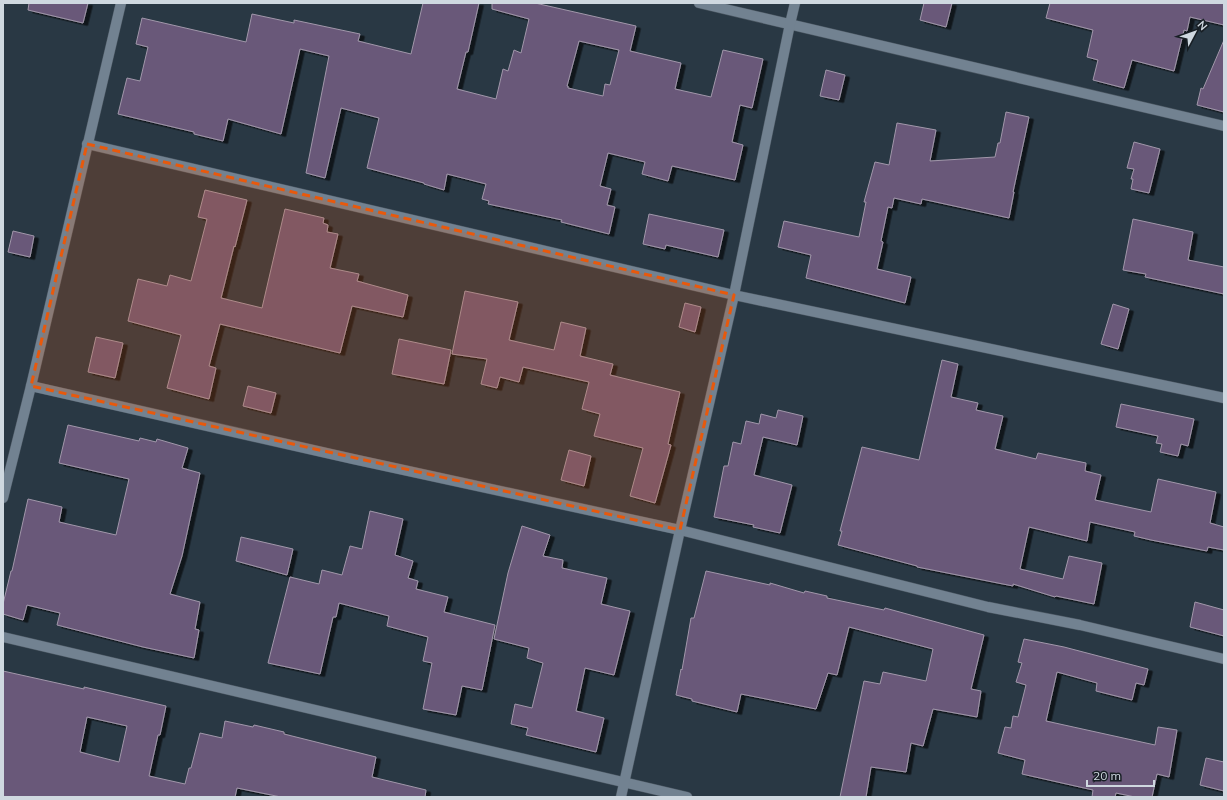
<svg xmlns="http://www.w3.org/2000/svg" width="1227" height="800" font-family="Mulish,sans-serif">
<defs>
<filter id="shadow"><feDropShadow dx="4.5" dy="2.5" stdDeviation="0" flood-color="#0009"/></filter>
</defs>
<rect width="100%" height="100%" fill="#293844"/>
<g fill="#695879" stroke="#a197aa" fill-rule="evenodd" filter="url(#shadow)">
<path d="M29 3H88L83 23 28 10Z"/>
<path d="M423 3H479L468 52H466L457 89 496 99 503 69 508 71 514 50 521 53 529 19 492 9V3H535L636 26 630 51 681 63 675 89 711 97 723 50 763 59 752 108 740 105 732 142 743 145 735 180 672 166 668 181 642 174 645 162 608 153 600 186 611 189 607 205 615 207 609 234 561 222 562 220 488 204 489 201 482 199 486 184 447 174 444 190 424 184V183L367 168 379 118 341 108 325 178 306 173 329 56 300 49 281 134 228 119 223 141 194 134V132L118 114 127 78 140 81 148 47 136 44 142 18 246 42 252 14 294 23V20L360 34 358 41 411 54ZM579 41 619 50 610 85 605 84 603 96 568 88V86H567Z"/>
<path d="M924 3H952L946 27 920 20Z"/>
<path d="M1050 3H1224V25L1190 17 1187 31 1184 30 1174 71 1132 60 1124 88 1093 80 1098 60 1087 57 1093 30 1046 18Z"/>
<path d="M1224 40V112L1197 105 1201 88 1203 89Z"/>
<path d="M826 70 845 75 839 100 820 96Z"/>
<path d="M1006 112 1029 117 1013 192H1014L1009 218 922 199 921 204 894 198 892 208 888 207 881 241 883 242 877 269 911 277 905 303 806 278 811 255 778 247 784 221 859 237 866 202H864L875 162 889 165 897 123 936 130 930 161 995 157 998 143H1000Z"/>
<path d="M1134 142 1160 149 1149 193 1131 189 1133 179H1131L1134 169 1127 168Z"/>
<path d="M205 190 247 200 235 247 234 246 221 298 262 308 285 209 324 218 323 223 328 225 327 232 338 234 330 268 359 274 357 281 408 295 403 317 352 306 340 353 220 324 209 366 216 368 209 399 167 388 181 335 128 321 138 279 167 286 170 275 191 281 207 219 198 217Z"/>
<path d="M649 214 724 230 718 257 666 245 665 249 643 244Z"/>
<path d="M1133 219 1193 232 1188 260 1224 267V294L1145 277 1146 274 1123 270Z"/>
<path d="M13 231 34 236 30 257 8 252Z"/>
<path d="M465 291 518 302 509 340 554 350 561 322 586 328 580 356 613 364 610 375 680 392 668 444 671 445 655 503 630 496 643 448 594 436 600 414 582 409 589 382 523 367 519 382 500 377 497 388 481 384 487 359 452 354Z"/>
<path d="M685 303 701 307 695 332 679 327Z"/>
<path d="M1113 304 1129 309 1118 349 1101 344Z"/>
<path d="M96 337 123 343 115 378 88 372Z"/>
<path d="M399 339 451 350 444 384 392 374Z"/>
<path d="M942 360 958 364 951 397 978 403 976 410 1003 416 995 449 1036 459 1038 453 1086 463 1085 471 1101 475 1095 500 1151 512 1158 479 1216 492 1210 523 1224 527V550L1208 547 1207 551 1151 540 1134 536 1135 532 1090 522 1087 541 1029 527 1020 569 1063 579 1069 556 1102 563 1094 604 1056 596 1055 597 1013 584V586L917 567V566L838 545 842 531H840L862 447 919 460Z"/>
<path d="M248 386 276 393 271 413 243 406Z"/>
<path d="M1121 404 1194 419 1188 446 1181 444 1178 456 1160 452 1162 444 1156 443 1158 436 1116 427Z"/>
<path d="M778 410 803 416 797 445 763 437 754 475 792 485 780 533 753 527 754 525 714 517 724 466H728L733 442 741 444 746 421 759 424 761 414 776 418Z"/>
<path d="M68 425 139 441 140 438 156 442 157 439 188 448 182 468 200 473 182 556 170 594 200 602 195 629 199 630 194 658 143 647 57 625 60 613 27 605 23 620 3 614V604L11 571H12L28 499 62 507 59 522 116 535 129 479 59 463Z"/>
<path d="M569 450 591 456 584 486 561 480Z"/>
<path d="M370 511 403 519 395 555 413 561 408 578 418 581 416 589 448 597 444 612 495 625 482 690 462 686 456 715 423 709 432 663 423 661 428 637 387 626 389 616 339 603 336 617H333L320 674 268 663 290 577 319 584 322 570 342 575 350 546 362 549Z"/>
<path d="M522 526 550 535 543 556 563 560 562 568 607 578 601 604 630 611 614 675 585 668 576 711 604 718 596 752 526 735 528 728 511 724 515 704 532 708 543 663 527 658 529 648 494 639 508 573Z"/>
<path d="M241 537 293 549 287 575 236 561Z"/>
<path d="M706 571 770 585V583L804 593 805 591 827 596V598L884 610 885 608 984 635 971 689 981 691 977 717 933 709 923 746 911 743 906 772 871 767 866 797H840L864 681 880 684 883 672 926 681 933 649 849 627 837 675 828 673 816 709 741 694 737 712 692 701V699L676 695 681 669 682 670 691 618H694Z"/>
<path d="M1195 602 1224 610V636L1190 627Z"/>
<path d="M1024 639 1064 647 1148 669 1144 685 1136 683 1132 700 1096 691 1097 683 1057 672 1046 721 1155 745 1158 727 1177 730 1169 777 1157 774 1152 797H1135L1116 793 1115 797H1092L1093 790 1022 774 1025 760 998 753 1005 727 1011 728 1013 716 1018 717 1026 685 1016 682 1022 663 1018 662Z"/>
<path d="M3 671 84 689V687L166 706 160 735H158L149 776 185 784 189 768H191L200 733 222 738 225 721 253 727 254 725 284 732V734L376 757 372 777 426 790 425 797H281L237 788 235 797H3ZM87 717 127 726 119 762 80 752Z"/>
<path d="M1206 758 1224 762V791L1200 785Z"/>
</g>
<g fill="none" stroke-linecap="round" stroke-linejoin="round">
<defs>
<g id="street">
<path d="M699 3 1224 126"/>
<path d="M87 144 734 295 1224 398"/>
<path d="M31 386 353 459 680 530 988 607 1080 625 1224 659"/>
<path d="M3 498 31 386 121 3"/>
<path d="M3 637 687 797"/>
<path d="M621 797 680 530 734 295 790 24 795 3"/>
</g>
</defs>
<use href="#street" stroke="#4a5661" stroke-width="11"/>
<use href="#street" stroke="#728291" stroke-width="10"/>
</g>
<path fill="#e8590c" fill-opacity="0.2" stroke="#e8590c" stroke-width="3" stroke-dasharray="8 5" stroke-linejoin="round" d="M87 144 734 295 680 530 31 386Z"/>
<rect width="1227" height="800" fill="none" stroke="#cfd8e0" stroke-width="8"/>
<g transform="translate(1195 32) rotate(49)" stroke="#171e24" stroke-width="3" paint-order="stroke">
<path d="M0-3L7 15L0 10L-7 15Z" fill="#cfd8e0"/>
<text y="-6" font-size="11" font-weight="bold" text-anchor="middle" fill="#cfd8e0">N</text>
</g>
<path d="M1087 780v6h67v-6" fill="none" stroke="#cfd8e0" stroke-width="2"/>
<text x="1093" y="780" font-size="12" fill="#cfd8e0" stroke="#171e24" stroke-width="3" paint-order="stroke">20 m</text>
</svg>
